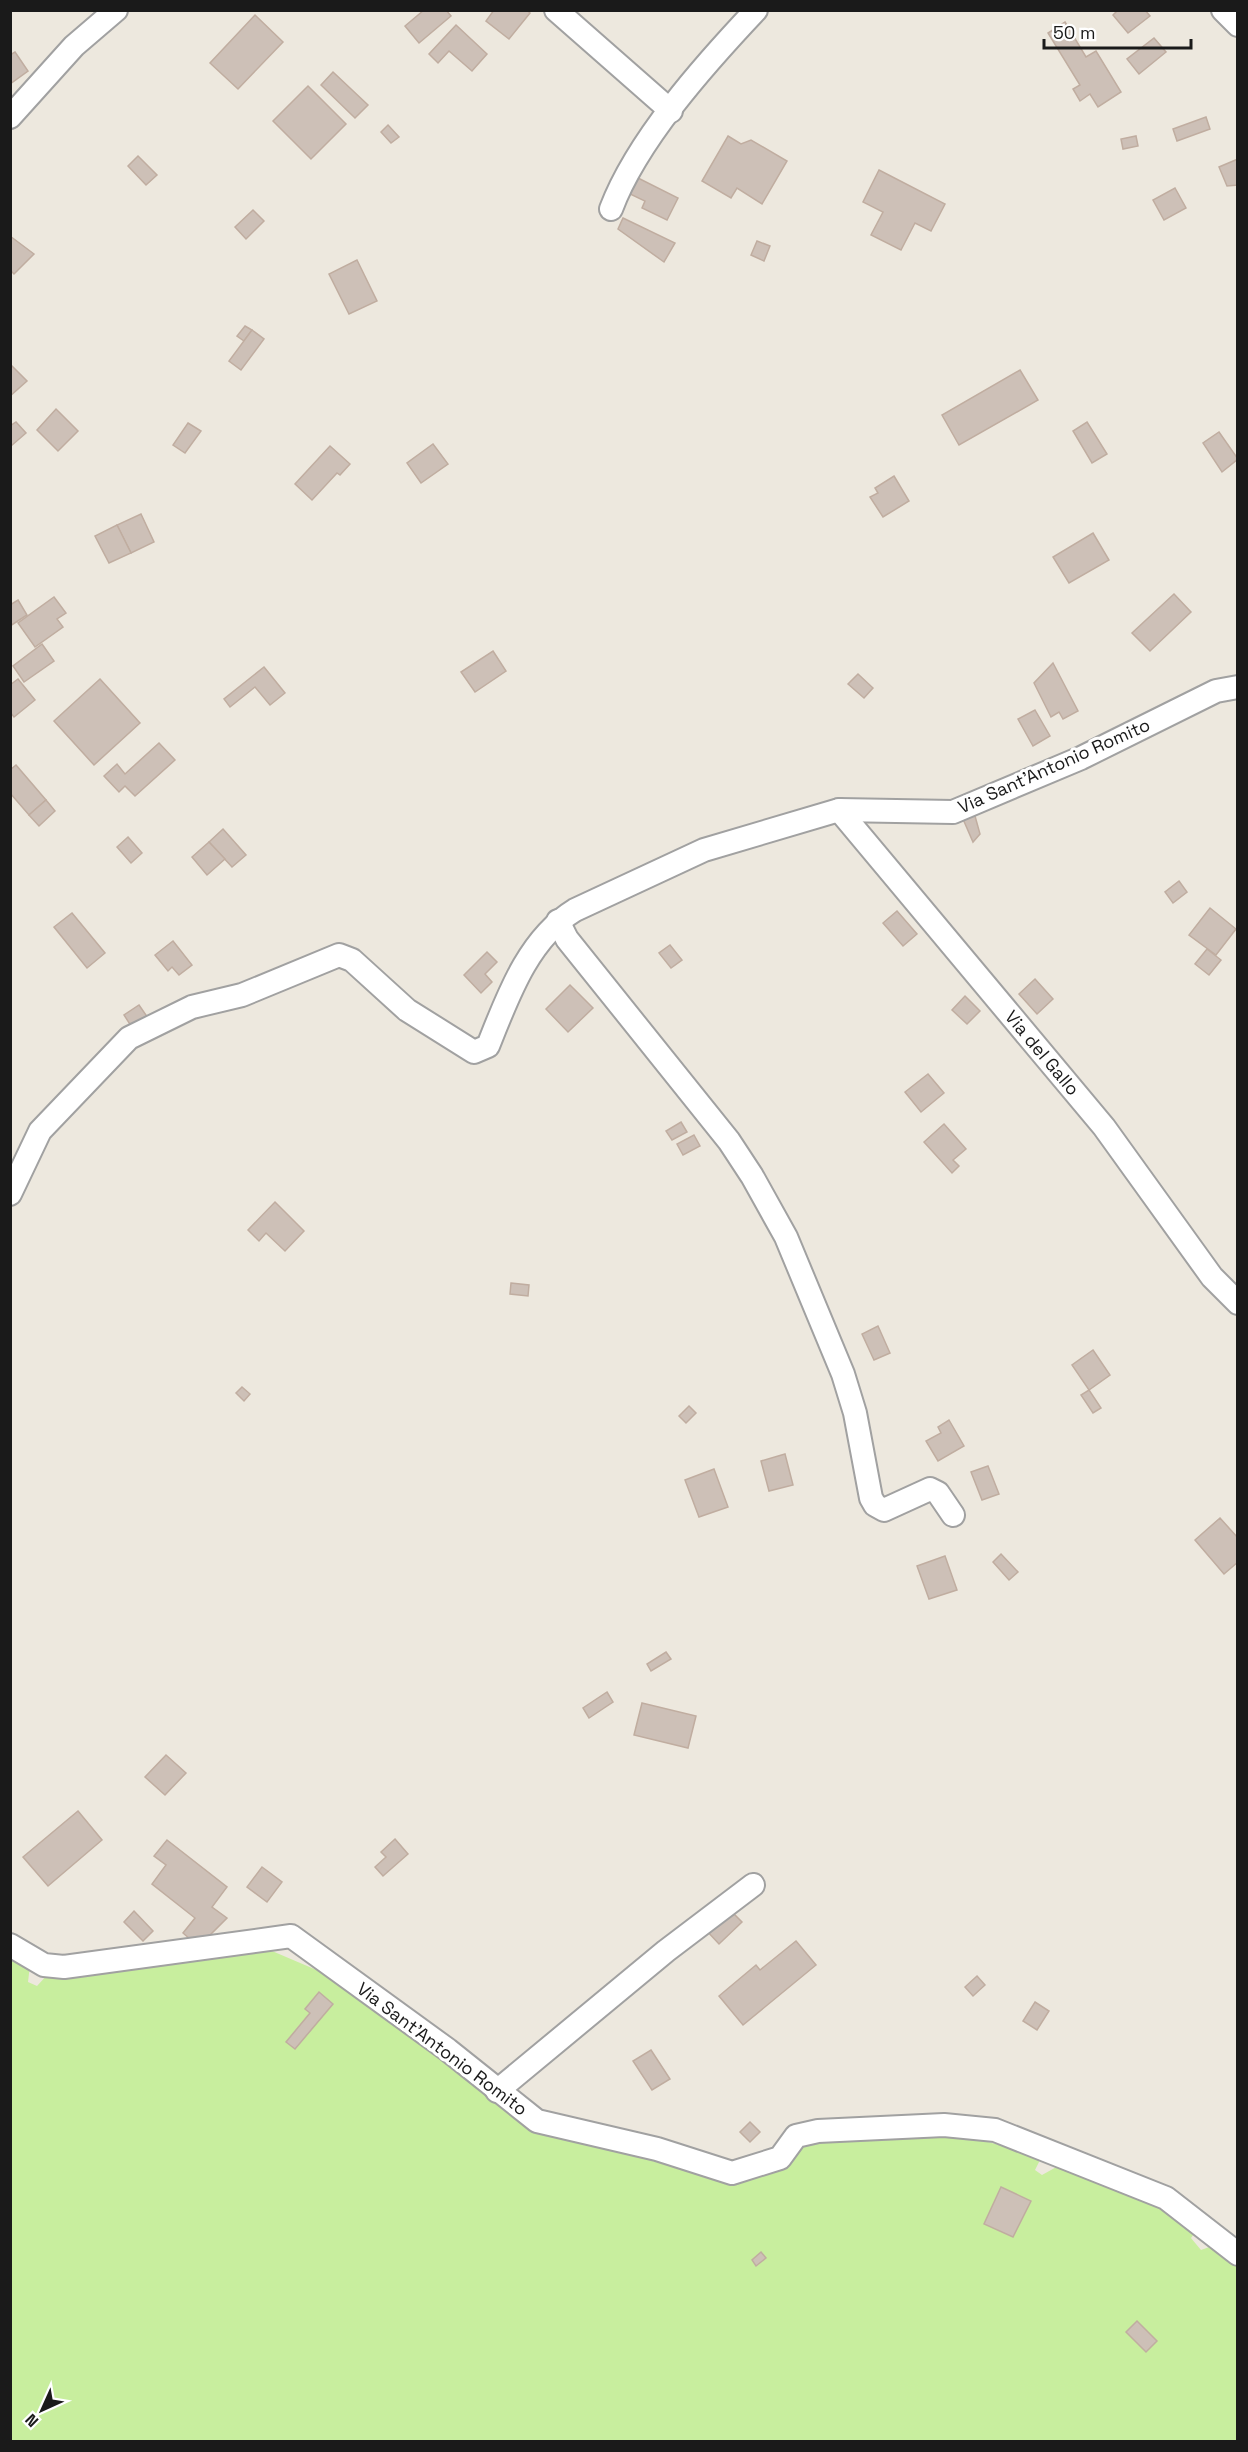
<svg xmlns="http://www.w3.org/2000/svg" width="1248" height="2452" font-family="'Space Grotesk',sans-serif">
<rect width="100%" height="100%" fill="#ede8de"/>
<path fill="#c8ee9e" d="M265 1948 333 1977 508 2108 671 2159 729 2183 803 2141 957 2134 1042 2156 1035 2170 1042 2175 1060 2165 1162 2203 1196 2231 1191 2238 1201 2250 1212 2246 1237 2267V2441H11L10 1955 30 1965 28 1982 37 1986 49 1973Z"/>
<g fill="#cdc0b7" stroke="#c0ada0" stroke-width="1.5">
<path d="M424 10H446L451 16 419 43 405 26Z"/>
<path d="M494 10H527L530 13 509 39 486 21Z"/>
<path d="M1118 10H1145L1150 16 1128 33 1113 15Z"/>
<path d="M255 15 283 42 238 89 210 63Z"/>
<path d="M1065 22 1086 57 1096 51 1121 92 1098 107 1090 94 1080 101 1073 89 1080 85 1048 33Z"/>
<path d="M456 25 487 54 472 71 449 51 438 63 429 54Z"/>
<path d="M1154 38 1166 52 1139 74 1127 59Z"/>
<path d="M15 52 28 71 10 84V55Z"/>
<path d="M333 72 368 105 355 118 321 85Z"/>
<path d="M308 86 346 124 311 159 273 121Z"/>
<path d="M1206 117 1210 129 1177 141 1173 129Z"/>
<path d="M388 125 399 137 391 143 381 132Z"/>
<path d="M728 136 741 144 751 140 787 161 762 204 737 188 731 198 702 181Z"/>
<path d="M1136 136 1138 146 1123 149 1121 139Z"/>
<path d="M138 156 157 175 146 185 128 166Z"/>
<path d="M1238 159V185L1227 186 1219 167Z"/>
<path d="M879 170 945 204 931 231 915 223 901 250 871 235 883 212 863 202Z"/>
<path d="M638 178 678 198 667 220 642 208 645 201 630 194Z"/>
<path d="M1175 188 1186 208 1164 220 1153 200Z"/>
<path d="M253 210 264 221 246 239 235 227Z"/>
<path d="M623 218 675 243 664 262 618 229Z"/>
<path d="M10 236 34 254 14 274 10 270Z"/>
<path d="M757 241 770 246 764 261 751 255Z"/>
<path d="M357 260 377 301 349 314 329 274Z"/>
<path d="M245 326 252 330 244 341 237 336Z"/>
<path d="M252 330 264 339 241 370 229 361Z"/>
<path d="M10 364 27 381 10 396Z"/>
<path d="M1020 370 1038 400 959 445 942 415Z"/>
<path d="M56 409 78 431 58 451 37 430Z"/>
<path d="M16 422 26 433 11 446 10 426Z"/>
<path d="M1087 422 1107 454 1092 463 1073 431Z"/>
<path d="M188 423 201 431 185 453 173 445Z"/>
<path d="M1219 432 1238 459 1222 472 1203 443Z"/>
<path d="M433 444 448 464 421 483 407 463Z"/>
<path d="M330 446 350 464 340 475 337 473 312 500 295 484Z"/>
<path d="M894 476 909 501 883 517 870 497 878 493 875 488Z"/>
<path d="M141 514 154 542 131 553 117 525Z"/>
<path d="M117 525 131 553 109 563 95 536Z"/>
<path d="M1093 533 1109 560 1069 583 1053 557Z"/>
<path d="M1174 594 1191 612 1150 651 1132 633Z"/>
<path d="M54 597 66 613 57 619 63 627 35 647 18 623Z"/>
<path d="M18 600 27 615 10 626V605Z"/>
<path d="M42 644 54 661 24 682 13 666Z"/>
<path d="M493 651 506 671 475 692 461 672Z"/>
<path d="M1053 663 1078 711 1063 719 1059 712 1051 717 1034 683Z"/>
<path d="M264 667 285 693 270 705 255 687 230 707 224 699Z"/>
<path d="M858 674 873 688 864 698 848 684Z"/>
<path d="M18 679 35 700 14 717 10 712V685Z"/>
<path d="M100 679 140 723 94 765 54 721Z"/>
<path d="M1035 710 1050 736 1033 746 1018 719Z"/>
<path d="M159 743 175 760 135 796 125 786 119 792 104 776 117 764 125 774Z"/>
<path d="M16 765 46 800 29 815 10 793V770Z"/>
<path d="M46 800 55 811 39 826 29 815Z"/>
<path d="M975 816 980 834 973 842 963 819Z"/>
<path d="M223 829 246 855 232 867 209 842Z"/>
<path d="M128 837 142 853 131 863 117 847Z"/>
<path d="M209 842 225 859 207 875 192 857Z"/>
<path d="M1179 881 1187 892 1173 903 1165 892Z"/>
<path d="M1210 908 1236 929 1216 955 1189 935Z"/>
<path d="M897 911 917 934 903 946 883 923Z"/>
<path d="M72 913 105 953 87 968 54 927Z"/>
<path d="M173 941 192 965 179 975 172 967 168 971 155 955Z"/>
<path d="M670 945 682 960 671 968 659 953Z"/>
<path d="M1207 949 1221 960 1209 975 1195 964Z"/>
<path d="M487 952 497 962 485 974 492 982 481 993 464 975Z"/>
<path d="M1035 979 1053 999 1037 1014 1019 994Z"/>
<path d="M570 985 593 1008 568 1032 546 1009Z"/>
<path d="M965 996 980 1011 967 1024 952 1010Z"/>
<path d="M139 1005 148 1018 133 1029 124 1015Z"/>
<path d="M928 1074 944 1093 921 1112 905 1092Z"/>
<path d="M681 1122 687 1132 672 1140 666 1131Z"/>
<path d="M944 1124 966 1149 953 1160 959 1166 952 1173 924 1142Z"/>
<path d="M694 1135 700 1146 683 1155 677 1144Z"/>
<path d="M275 1202 304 1231 285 1251 266 1233 259 1241 248 1230Z"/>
<path d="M511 1283 529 1285 528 1296 510 1294Z"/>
<path d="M878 1326 890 1353 874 1360 862 1334Z"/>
<path d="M1093 1350 1110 1375 1089 1390 1072 1365Z"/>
<path d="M242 1387 250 1394 244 1401 236 1393Z"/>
<path d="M1089 1390 1101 1408 1093 1413 1081 1395Z"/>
<path d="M689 1406 696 1413 686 1423 679 1416Z"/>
<path d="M949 1420 964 1446 938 1461 926 1441 941 1433 938 1427Z"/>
<path d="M785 1454 793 1485 769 1491 761 1461Z"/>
<path d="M988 1466 999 1494 982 1500 971 1472Z"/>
<path d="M714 1469 728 1507 699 1517 685 1480Z"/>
<path d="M1220 1518 1238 1538V1562L1224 1574 1195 1540Z"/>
<path d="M1001 1554 1018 1572 1009 1580 993 1562Z"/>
<path d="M945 1556 957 1590 929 1599 917 1566Z"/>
<path d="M666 1652 671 1659 651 1671 647 1664Z"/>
<path d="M607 1692 613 1702 589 1718 583 1708Z"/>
<path d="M642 1703 696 1716 688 1748 634 1735Z"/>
<path d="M166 1755 186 1773 165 1795 145 1777Z"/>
<path d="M78 1811 102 1840 48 1886 23 1857Z"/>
<path d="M395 1839 408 1854 383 1876 375 1867 386 1857 381 1852Z"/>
<path d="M167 1840 227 1887 212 1907 227 1918 210 1935 191 1940 183 1933 195 1918 152 1884 166 1865 154 1856Z"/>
<path d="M262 1867 282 1882 267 1902 247 1887Z"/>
<path d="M729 1909 742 1922 719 1944 706 1930Z"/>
<path d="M134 1911 153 1931 143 1941 124 1922Z"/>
<path d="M796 1941 816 1965 743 2025 719 1996 756 1965 760 1970Z"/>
<path d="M977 1976 985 1985 973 1996 965 1987Z"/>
<path d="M319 1992 333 2004 295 2049 286 2042 310 2013 305 2009Z"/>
<path d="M1035 2002 1049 2011 1037 2030 1023 2021Z"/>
<path d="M651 2050 670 2079 652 2090 633 2061Z"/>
<path d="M750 2122 760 2132 750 2142 740 2132Z"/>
<path d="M1001 2187 1031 2201 1013 2237 984 2224Z"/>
<path d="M761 2252 766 2258 756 2266 752 2260Z"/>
<path d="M1137 2321 1157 2341 1146 2352 1126 2332Z"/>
</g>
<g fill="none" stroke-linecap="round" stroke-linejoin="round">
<defs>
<g id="minor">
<path d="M556 10 671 111"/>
<path d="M1223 10 1238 25"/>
<path d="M10 117 74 46 116 10"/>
<path d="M611 209C637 140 705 64 756 10"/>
<path d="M839 810 1104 1127 1212 1277 1238 1303"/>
<path d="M558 921 567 939 729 1141 752 1176 786 1237 843 1374 855 1413 871 1498 875 1505 884 1510 930 1489 938 1493 953 1515"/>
<path d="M10 1194 40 1131 129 1038 192 1007 242 995 339 955 352 960 407 1010 474 1052 488 1046C508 996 528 939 575 910L704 850 839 810 953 812 1081 758 1216 691 1238 687"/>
<path d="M10 1945 44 1965 64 1967 291 1936 448 2050 537 2121 657 2149 732 2173 780 2158 796 2136 818 2131 944 2125 995 2130 1166 2198 1238 2254"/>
<path d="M497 2091 666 1951 753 1885"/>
</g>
</defs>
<use href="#minor" stroke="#a1a1a1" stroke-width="26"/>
<use href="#minor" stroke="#fff" stroke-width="22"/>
</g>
<g text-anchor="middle" stroke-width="6" stroke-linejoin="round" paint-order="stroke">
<g font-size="18" fill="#1a1a1a" stroke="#fff">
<text transform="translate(1054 766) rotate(-24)" y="6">Via Sant'Antonio Romito</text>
<text transform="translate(1042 1053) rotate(50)" y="6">Via del Gallo</text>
<text transform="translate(442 2049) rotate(37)" y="6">Via Sant'Antonio Romito</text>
</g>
</g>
<rect width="1248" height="2452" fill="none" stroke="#1a1a1a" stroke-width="24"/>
<g transform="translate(42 2410) rotate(225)" stroke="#ffffff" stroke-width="4.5" paint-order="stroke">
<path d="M0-4.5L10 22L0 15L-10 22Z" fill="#1a1a1a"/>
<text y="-9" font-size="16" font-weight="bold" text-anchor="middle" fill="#1a1a1a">N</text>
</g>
<path d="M1044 39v9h147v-9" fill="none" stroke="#1a1a1a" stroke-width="3"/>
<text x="1053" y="39" font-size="18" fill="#1a1a1a" stroke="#ffffff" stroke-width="4.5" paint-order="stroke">50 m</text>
</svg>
